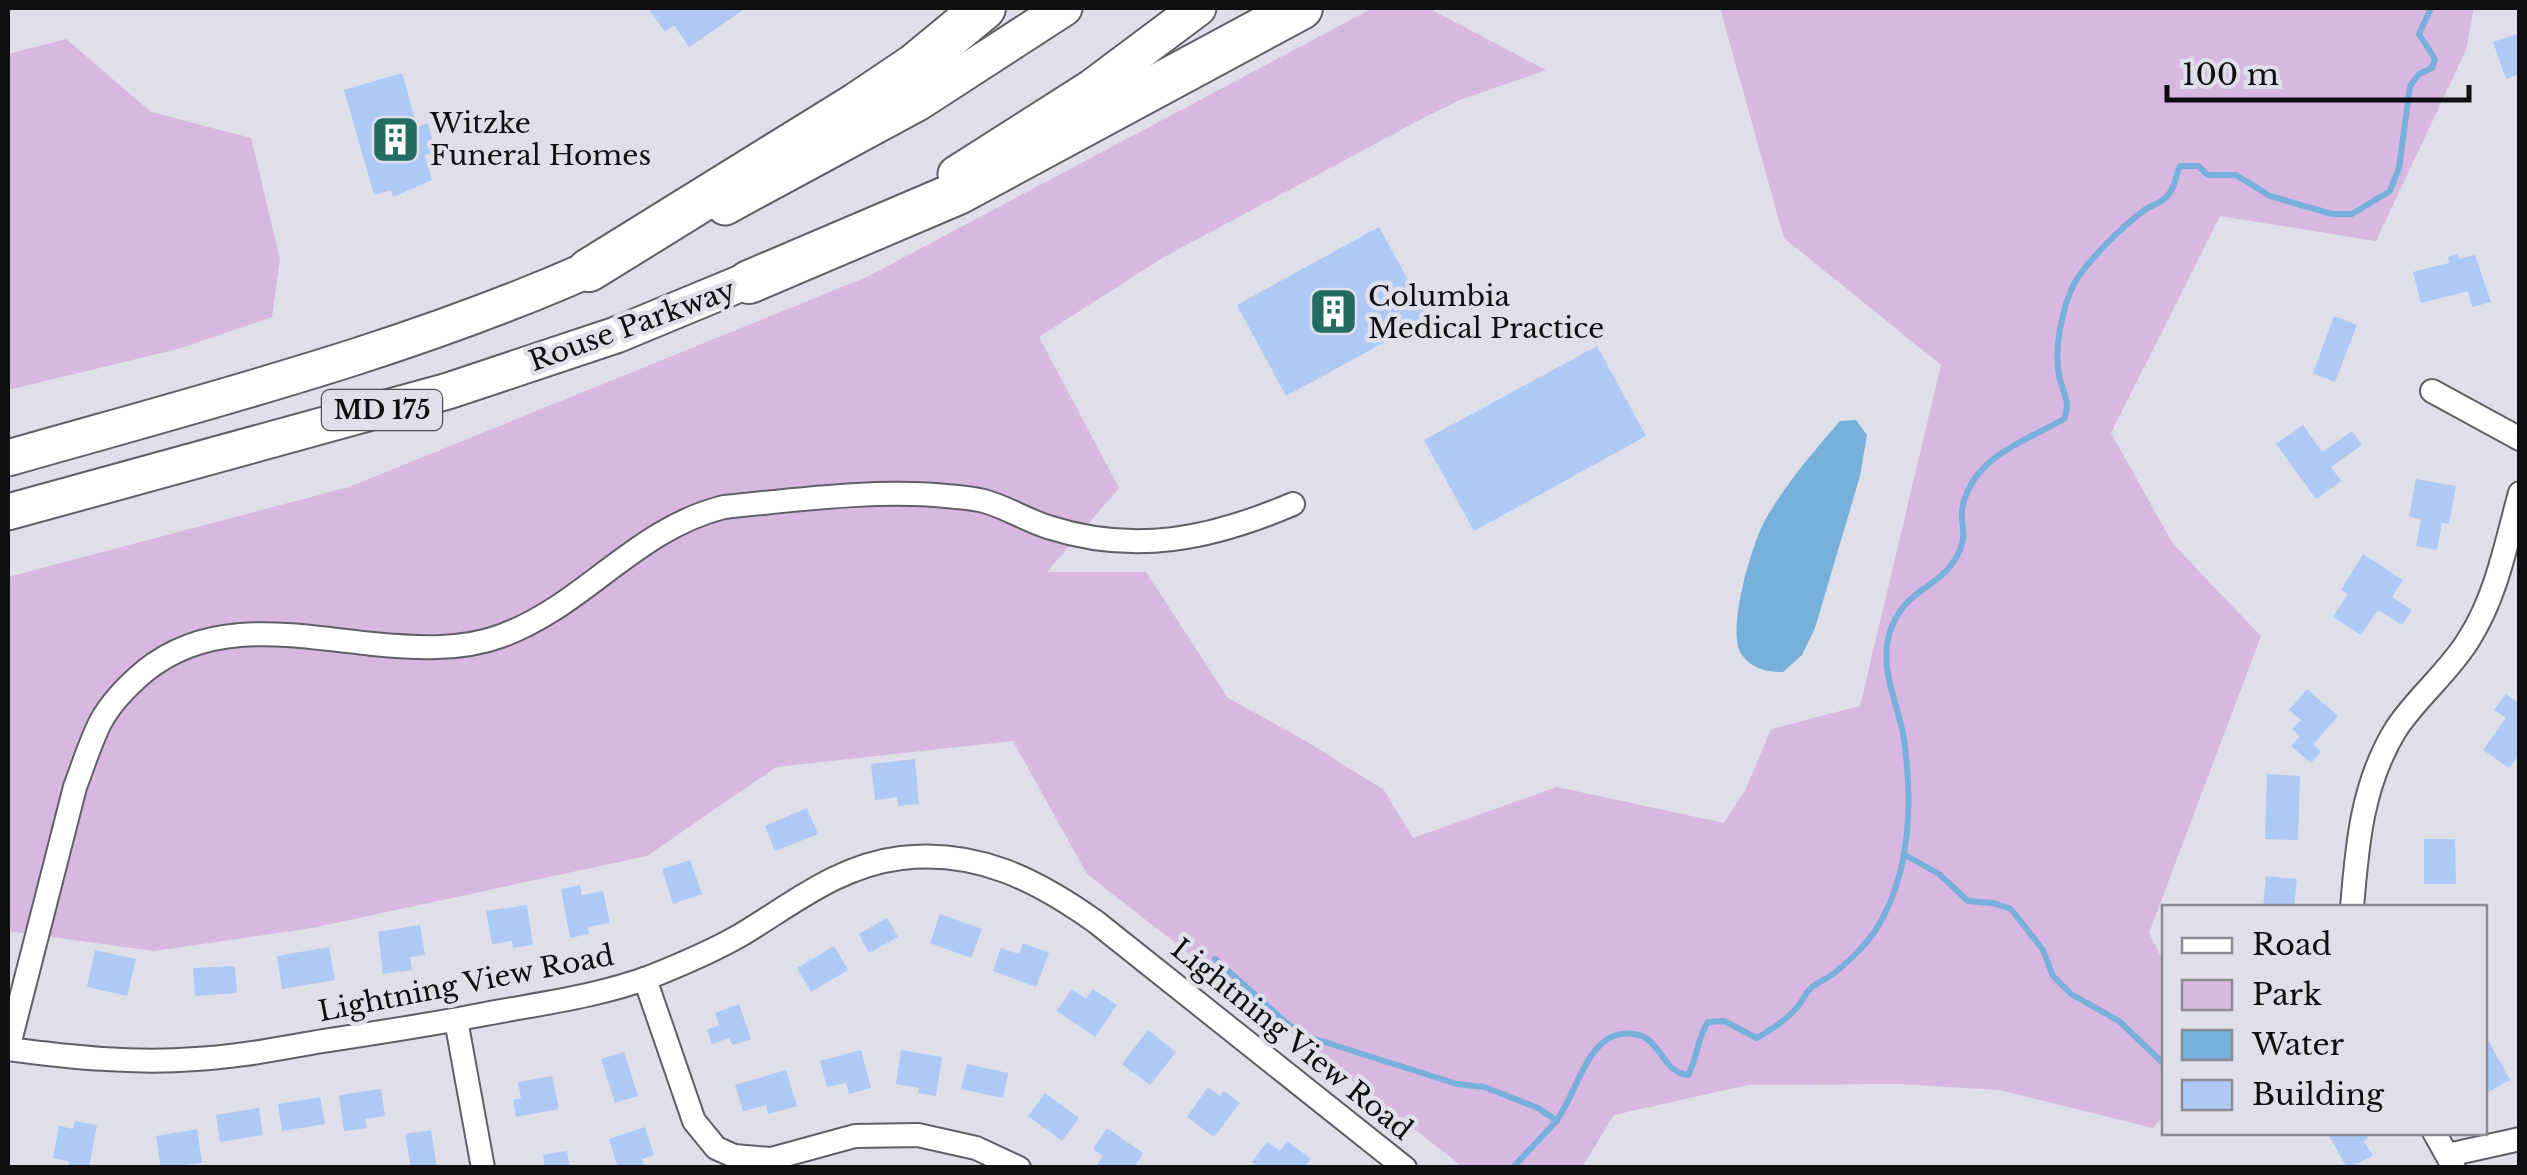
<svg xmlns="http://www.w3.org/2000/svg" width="2527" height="1175" font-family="'Libre Baskerville',serif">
<rect width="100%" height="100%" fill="#dedfe8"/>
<g fill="#d8b7e0">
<path d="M1373 8H1428L1546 70 1460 100 1427 116 1164 257 1039 337 1119 488 1047 572H1146L1228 698 1304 740 1384 790 1413 838 1557 787 1724 823 1745 791 1771 729 1860 706 1941 365 1784 238 1720 8H2474L2466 50 2376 241 2220 216 2111 433 2173 544 2261 636 2149 933 2164 963V1115L2153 1128 2000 1090 1897 1084 1748 1085 1614 1115 1582 1167H1463L1087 874 1013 741 776 767 647 856 312 928 154 951 8 931V577L349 487 867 277Z"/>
<path d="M66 39 151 112 251 138 280 259 272 317 178 349 8 390V54Z"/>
</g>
<path fill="#76b0db" d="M1856 420 1867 435 1860 476 1815 628 1802 655 1783 672C1767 672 1752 669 1742 655 1725 633 1752 544 1765 520 1786 484 1813 452 1840 421Z"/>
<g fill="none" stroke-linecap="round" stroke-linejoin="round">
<g stroke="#76b0db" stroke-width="6">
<path d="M1905 855 1939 874 1968 901 1993 903 2011 909 2043 950 2053 976 2071 994 2119 1021 2164 1064"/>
<path d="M1215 959 1290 1026 1312 1038 1457 1084 1484 1087 1538 1108 1557 1121"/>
<path d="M1513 1168C1526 1152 1543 1137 1556 1121 1578 1094 1587 1027 1634 1034 1662 1038 1661 1072 1688 1075 1698 1057 1697 1038 1708 1022L1724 1021 1757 1038C1773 1029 1788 1019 1799 1005 1803 999 1807 991 1812 987 1818 982 1826 979 1832 975 1846 964 1865 946 1875 931 1911 875 1913 804 1904 739 1899 706 1879 669 1889 635 1903 587 1938 591 1957 556 1970 532 1958 523 1963 505 1974 456 2026 441 2064 419 2072 401 2062 393 2059 375 2054 348 2062 308 2074 284 2086 262 2123 226 2143 211 2152 205 2163 203 2169 194 2175 187 2176 174 2180 166H2198L2208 175H2236L2270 196 2332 214H2352L2390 191 2399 168 2410 86 2419 74 2432 68 2435 59 2419 34 2431 8"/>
</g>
</g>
<g fill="#aec9f6">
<path d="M648 8H746L689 47 674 25 665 32Z"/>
<path d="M2520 33V74L2506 79 2493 42Z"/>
<path d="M402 73 417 127 428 123 436 152 425 155 432 180 393 197 391 190 374 195 344 90Z"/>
<path d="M1379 227 1429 318 1286 396 1237 305Z"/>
<path d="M2458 254 2459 259 2475 255 2491 302 2472 307 2468 291 2421 303 2413 272 2449 263 2448 257Z"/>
<path d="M2334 316 2357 325 2335 382 2313 373Z"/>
<path d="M1597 346 1646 436 1474 531 1424 440Z"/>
<path d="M2303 425 2322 452 2352 431 2362 445 2331 467 2341 481 2316 499 2276 444Z"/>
<path d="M2416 479 2456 486 2449 524 2442 523 2437 550 2416 546 2421 519 2409 517Z"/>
<path d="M2363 554 2403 580 2392 597 2412 610 2402 625 2378 610 2361 635 2333 617 2348 594 2341 590Z"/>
<path d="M2307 689 2338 716 2313 745 2321 751 2311 763 2291 746 2300 736 2292 729 2301 720 2289 710Z"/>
<path d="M2506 694 2520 704V754L2509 768 2483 750 2506 718 2494 710Z"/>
<path d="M915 759 919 804 898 806 897 797 875 800 871 764Z"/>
<path d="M2267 774 2300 776 2298 840 2265 839Z"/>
<path d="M807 808 818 834 775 851 765 826Z"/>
<path d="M2424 839H2455L2456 884H2424Z"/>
<path d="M690 860 702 894 673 904 662 869Z"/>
<path d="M2266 876 2297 879 2294 908H2263Z"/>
<path d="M580 885 582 895 603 891 610 923 588 927 589 934 570 938 561 889Z"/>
<path d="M527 905 533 945 513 948 512 941 492 944 486 911Z"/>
<path d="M940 914 982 929 971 958 930 943Z"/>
<path d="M887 918 898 937 869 953 859 934Z"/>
<path d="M420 925 425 955 410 957 412 970 383 974 378 932Z"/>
<path d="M1023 943 1049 953 1036 987 993 971 1001 948 1019 954Z"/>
<path d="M834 946 848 970 811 992 797 968Z"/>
<path d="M329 947 335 980 282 989 277 956Z"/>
<path d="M95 950 136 959 127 996 87 987Z"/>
<path d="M235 966 237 993 195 996 193 968Z"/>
<path d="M1072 989 1086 999 1093 989 1117 1005 1095 1037 1057 1011Z"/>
<path d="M739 1004 751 1039 732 1045 729 1038 712 1044 707 1030 719 1025 715 1013Z"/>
<path d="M1148 1030 1176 1052 1150 1085 1122 1064Z"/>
<path d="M2489 1042 2510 1080 2484 1094V1045Z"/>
<path d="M861 1050 871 1088 849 1094 846 1083 827 1087 820 1061Z"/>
<path d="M901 1050 942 1057 936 1096 918 1093 919 1088 896 1084Z"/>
<path d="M624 1052 638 1096 615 1103 601 1059Z"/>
<path d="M967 1064 1008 1073 1003 1098 961 1089Z"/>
<path d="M786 1070 797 1106 768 1114 766 1105 743 1111 735 1085Z"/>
<path d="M552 1076 559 1109 516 1117 513 1100 521 1098 518 1082Z"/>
<path d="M1208 1087 1220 1096 1224 1091 1240 1103 1214 1137 1187 1117Z"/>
<path d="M381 1089 385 1116 365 1119 367 1128 344 1131 339 1095Z"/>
<path d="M1045 1093 1079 1118 1062 1141 1028 1116Z"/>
<path d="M320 1097 325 1124 282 1131 278 1104Z"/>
<path d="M259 1108 263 1135 220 1142 216 1115Z"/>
<path d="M75 1121 97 1125 89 1168H68L69 1161 53 1158 59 1126 73 1129Z"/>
<path d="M645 1127 654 1155 642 1159 645 1168H618L609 1139Z"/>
<path d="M1107 1128 1143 1153 1134 1168H1095L1103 1156 1093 1149Z"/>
<path d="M197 1129 202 1163 161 1168 156 1136Z"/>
<path d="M431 1130 437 1168H411L405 1134Z"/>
<path d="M2327 1132H2365L2368 1138 2364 1141 2373 1156 2347 1168Z"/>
<path d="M1287 1141 1311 1159 1304 1168H1259L1252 1162 1267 1142 1280 1151Z"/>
<path d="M567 1151 570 1168H545L543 1155Z"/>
</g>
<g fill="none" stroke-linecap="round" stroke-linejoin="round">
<defs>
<g id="minor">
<path d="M2432 391 2520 439"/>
<path d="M2352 908C2357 845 2362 784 2396 729 2417 697 2449 672 2469 639 2497 595 2506 543 2520 493"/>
<path d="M645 979 694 1121 716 1148 734 1156 771 1159 855 1136 918 1135 976 1148 1019 1168"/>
<path d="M456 1020 483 1168"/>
<path d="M8 1049 75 787C83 766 90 743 100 723 111 702 127 686 145 671 212 617 295 636 373 644 415 648 460 651 501 636 584 606 635 529 724 507 795 500 876 489 946 496 958 497 972 498 984 501 1006 507 1026 520 1048 527 1135 555 1211 539 1293 504"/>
<path d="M8 1049C70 1057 133 1064 196 1059 239 1057 281 1048 323 1041 376 1033 428 1025 480 1015 536 1004 596 997 650 977 680 965 711 952 739 936 793 904 837 866 901 858 977 849 1037 880 1096 922L1405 1168"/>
<path d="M2434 1132 2454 1168"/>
<path d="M2448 1155 2520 1139"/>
</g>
<g id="primary">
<path d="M956 174 1091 88 1198 8"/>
<path d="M725 207 919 102 1064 8"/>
<path d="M8 458C211 400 421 347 614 258"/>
<path d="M8 512 448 391 616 335 773 270"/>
</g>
<g id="motorway">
<path d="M589 270 857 104 915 65 984 8"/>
<path d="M749 282 958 193 1301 8"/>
</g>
</defs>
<use href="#minor" stroke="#5f6067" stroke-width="26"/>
<use href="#primary" stroke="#5f6067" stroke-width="39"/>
<use href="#motorway" stroke="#5f6067" stroke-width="46"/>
<use href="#minor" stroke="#fff" stroke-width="22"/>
<use href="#primary" stroke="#fff" stroke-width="35"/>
<use href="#motorway" stroke="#fff" stroke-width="42"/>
</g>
<defs>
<symbol id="building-square" viewBox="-11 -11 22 22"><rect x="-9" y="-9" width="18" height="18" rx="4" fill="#246c63" stroke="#dedfe8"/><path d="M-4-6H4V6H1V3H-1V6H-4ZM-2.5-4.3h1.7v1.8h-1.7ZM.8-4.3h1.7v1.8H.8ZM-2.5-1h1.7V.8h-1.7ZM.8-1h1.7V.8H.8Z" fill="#fff"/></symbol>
</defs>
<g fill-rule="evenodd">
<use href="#building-square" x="368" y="112" width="55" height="55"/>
<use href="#building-square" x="1306" y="284" width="55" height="55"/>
</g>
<g text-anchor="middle" stroke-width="9" stroke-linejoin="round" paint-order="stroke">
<rect fill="#dedfe8" stroke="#4d4d52" stroke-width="2.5" x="322" y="390" width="120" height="40" rx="8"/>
<g font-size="25" font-weight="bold" fill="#0f0f12">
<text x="382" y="419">MD 175</text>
</g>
<g font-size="28" fill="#0f0f12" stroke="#dedfe8" text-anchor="start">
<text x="430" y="133">Witzke<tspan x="430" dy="32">Funeral Homes</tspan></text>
<text x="1368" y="306">Columbia<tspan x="1368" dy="32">Medical Practice</tspan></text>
</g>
<g font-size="28" fill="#0f0f12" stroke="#dedfe8">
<text transform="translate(632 325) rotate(-20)" y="10">Rouse Parkway</text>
<text transform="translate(466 983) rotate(-11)" y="10">Lightning View Road</text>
<text transform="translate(1292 1039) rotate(39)" y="10">Lightning View Road</text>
</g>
</g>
<rect width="2527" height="1175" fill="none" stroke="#0f0f12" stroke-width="20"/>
<rect x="2162" y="905" width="325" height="230" fill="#dedfe8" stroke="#8b8c92" stroke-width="2.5"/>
<rect x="2182" y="938" width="50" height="15" fill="#ffffff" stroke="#8b8c92" stroke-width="2.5"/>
<text x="2252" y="955" font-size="30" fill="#0f0f12">Road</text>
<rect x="2182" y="980" width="50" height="30" fill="#d8b7e0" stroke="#8b8c92" stroke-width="2.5"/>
<text x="2252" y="1005" font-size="30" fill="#0f0f12">Park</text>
<rect x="2182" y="1030" width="50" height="30" fill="#76b0db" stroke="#8b8c92" stroke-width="2.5"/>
<text x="2252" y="1055" font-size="30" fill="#0f0f12">Water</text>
<rect x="2182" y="1080" width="50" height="30" fill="#aec9f6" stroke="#8b8c92" stroke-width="2.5"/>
<text x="2252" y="1105" font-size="30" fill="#0f0f12">Building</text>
<path d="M2167 85v15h302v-15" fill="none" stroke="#0f0f12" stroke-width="5"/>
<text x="2182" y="85" font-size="30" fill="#0f0f12" stroke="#dedfe8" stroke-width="8" paint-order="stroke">100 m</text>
</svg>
